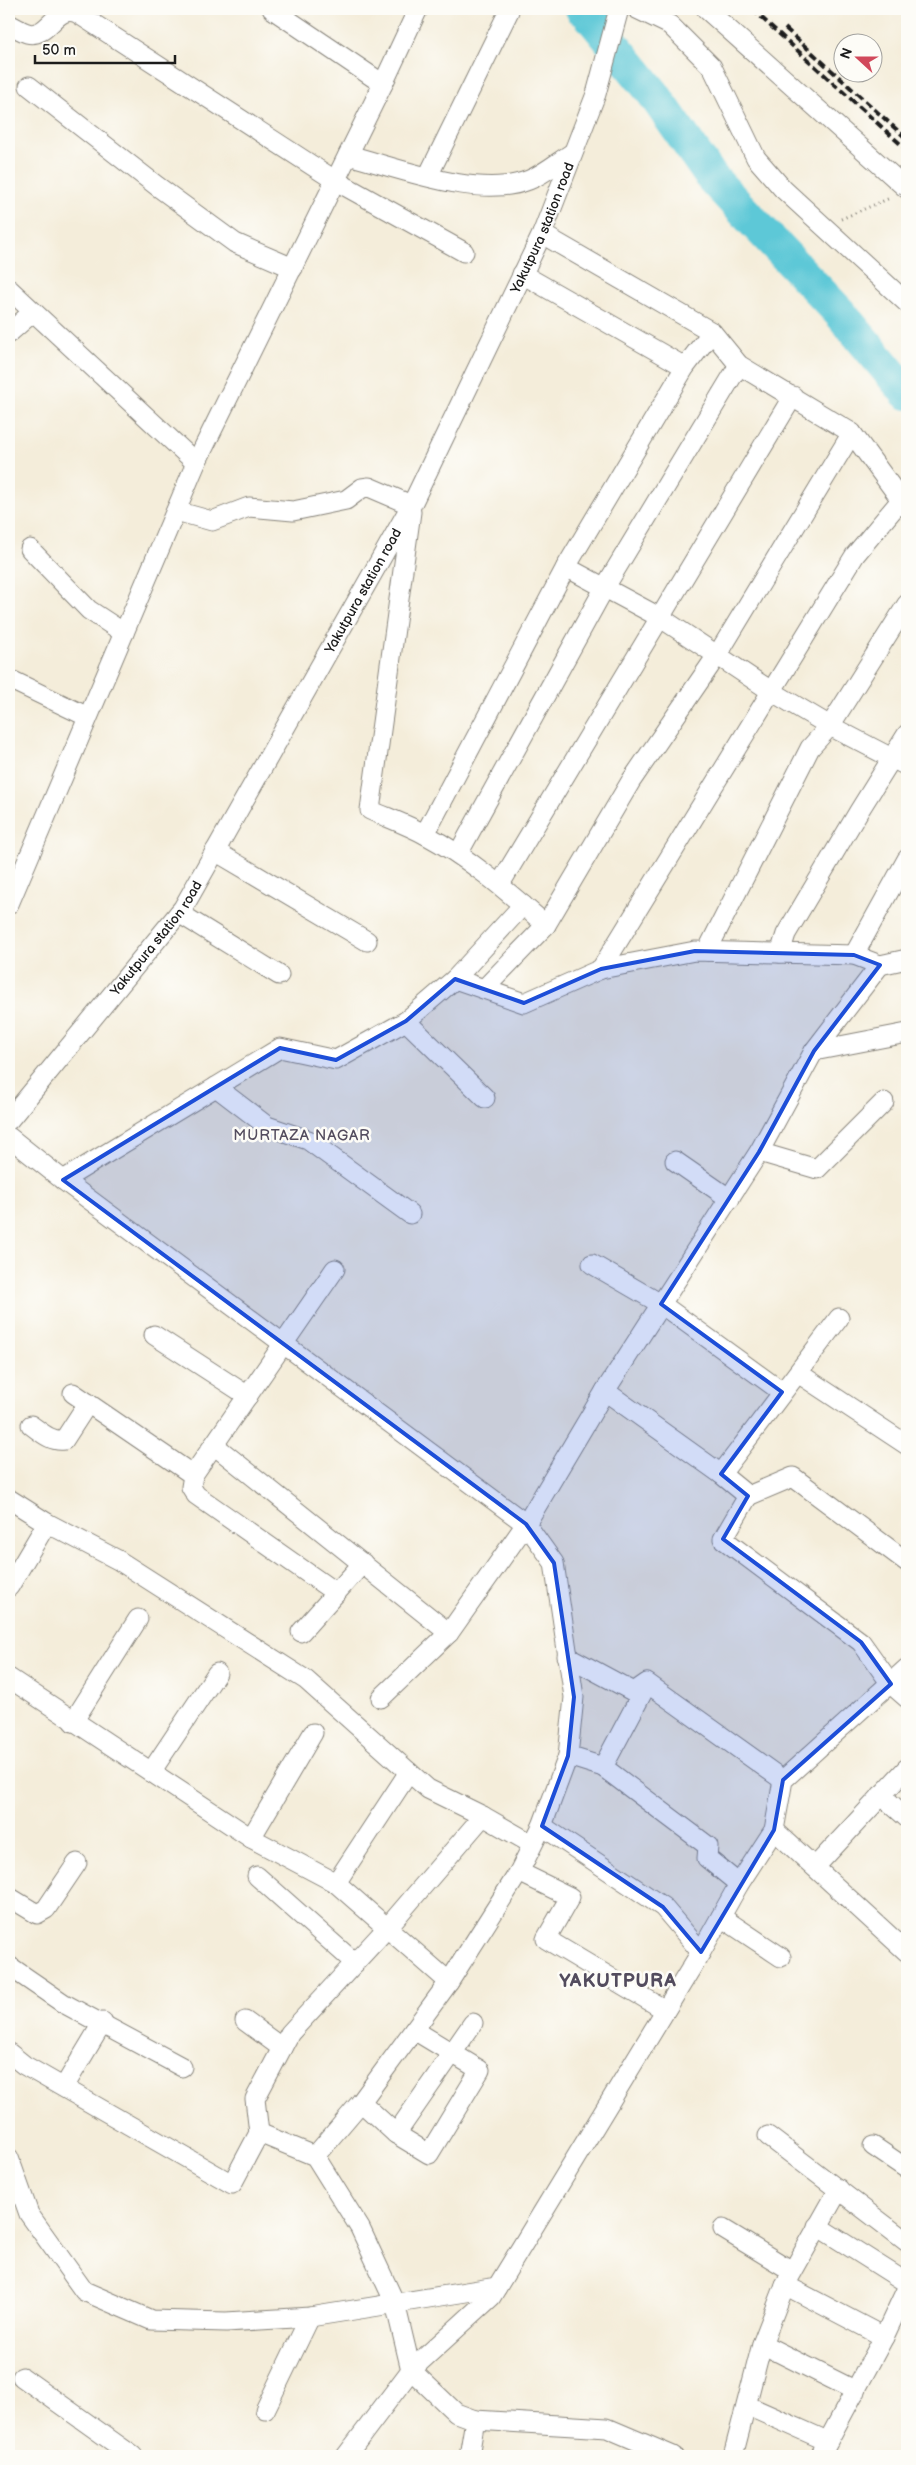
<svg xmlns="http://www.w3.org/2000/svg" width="916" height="2465" font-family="'Balsamiq Sans',sans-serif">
<rect width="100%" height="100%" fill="#fdfcf7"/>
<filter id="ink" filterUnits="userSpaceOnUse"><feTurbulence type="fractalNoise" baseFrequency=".02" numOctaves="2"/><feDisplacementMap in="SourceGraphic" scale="10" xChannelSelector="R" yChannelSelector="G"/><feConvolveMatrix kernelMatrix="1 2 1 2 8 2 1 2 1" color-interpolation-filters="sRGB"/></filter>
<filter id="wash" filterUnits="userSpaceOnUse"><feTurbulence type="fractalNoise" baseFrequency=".0096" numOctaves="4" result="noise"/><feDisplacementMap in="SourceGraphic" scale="20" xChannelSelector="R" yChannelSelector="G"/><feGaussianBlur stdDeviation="1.12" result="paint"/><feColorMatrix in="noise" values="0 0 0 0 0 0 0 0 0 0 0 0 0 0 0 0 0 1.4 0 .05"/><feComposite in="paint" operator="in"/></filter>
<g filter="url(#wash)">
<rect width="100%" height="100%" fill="#f4edda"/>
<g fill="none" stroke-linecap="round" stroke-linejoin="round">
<path stroke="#5dc8d7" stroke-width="34" d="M582 9 587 12 653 93 712 178 840 313 907 393"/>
</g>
</g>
<g filter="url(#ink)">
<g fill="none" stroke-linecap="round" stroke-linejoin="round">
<defs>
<g id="minor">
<path d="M272 9 383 84"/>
<path d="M637 9 670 25 712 67 756 158 783 189 907 303"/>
<path d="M706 9 907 189"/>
<path d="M9 24C15 27 21 31 27 33 49 39 55 4 77 13L336 181 464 252"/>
<path d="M29 86 157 186 235 243 293 268"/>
<path d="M348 155C399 168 479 200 529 180 544 174 558 162 572 153"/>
<path d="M428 176 509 11"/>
<path d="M542 234 712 332 739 365 852 433 907 508"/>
<path d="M522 274 685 367"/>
<path d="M9 289 196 463"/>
<path d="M9 333 33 312"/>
<path d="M176 511 212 521 249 507 293 511 346 500 362 488 369 487 411 505"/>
<path d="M411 512 370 810C388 818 408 825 426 835 471 859 508 892 546 925"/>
<path d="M30 549 89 610 124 633"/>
<path d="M566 567 661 618 771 691 830 726 907 766"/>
<path d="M9 679 88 717"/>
<path d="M425 834 566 567 685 367 712 332"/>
<path d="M215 851 367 941"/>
<path d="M458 854 605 587 739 365"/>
<path d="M500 884 793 396"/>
<path d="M9 904 196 463 383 84 418 9"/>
<path d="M179 913 279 975"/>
<path d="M707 951 810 748 830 726 907 604"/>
<path d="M780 953 786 934 859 811 907 734"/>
<path d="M854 955 907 859"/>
<path d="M601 969 855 555 901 500"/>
<path d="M455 979 523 905"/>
<path d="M484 989 546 925 631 781 718 654 852 433"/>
<path d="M406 1021 485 1098"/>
<path d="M814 1051 907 1033"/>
<path d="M216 1087 267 1126 308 1140 410 1214"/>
<path id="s1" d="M9 1120 183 908 413 502 542 234 596 94 619 9"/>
<path d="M9 1137 63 1180 526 1524 554 1563 574 1697 568 1756 542 1826 519 1872 449 1982 361 2102 315 2156"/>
<path d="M759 1152 817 1169 884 1102"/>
<path d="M675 1161 730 1199"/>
<path d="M63 1180 280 1048 336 1060 406 1021 455 979 524 1003 601 969 695 951 854 955 880 965 907 959"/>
<path d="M592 1264 661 1304 782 1392"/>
<path d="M154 1335 248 1396"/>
<path d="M798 1373 907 1445"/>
<path d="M605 1391 721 1474 748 1496 723 1539 861 1642 891 1684 907 1698"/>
<path d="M73 1393 193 1475 191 1487 196 1495 336 1593"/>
<path d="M31 1425C41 1432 51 1442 64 1440L88 1403"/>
<path d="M214 1445 449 1633"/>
<path d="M721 1474 839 1318"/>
<path d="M193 1475 335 1269"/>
<path d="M748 1496 793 1477 907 1562"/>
<path d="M9 1499 47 1523 118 1560 306 1680 428 1789 483 1816 532 1844"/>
<path d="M9 1587 47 1523"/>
<path d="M301 1632 363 1563"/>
<path d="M567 1656 634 1692 647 1683 783 1780"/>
<path d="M9 1678 251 1838 336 1883 449 1982"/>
<path d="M381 1698 449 1633 526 1524 605 1391 759 1152 814 1051 880 965"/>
<path d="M73 1722 138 1619"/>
<path d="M568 1756 603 1767 708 1846 707 1858 739 1884"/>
<path d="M603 1767 647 1684"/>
<path d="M151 1772 217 1673"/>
<path d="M881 1795 907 1818"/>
<path d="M542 1826 663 1907 701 1952"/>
<path d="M774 1830 907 1952"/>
<path d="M251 1838 313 1733"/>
<path d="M815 1867 907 1768"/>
<path d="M519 1872 570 1897 546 1939 665 2010"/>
<path d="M257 1876 355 1963"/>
<path d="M336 1883 409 1772"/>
<path d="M9 1897 37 1914 46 1909 77 1863"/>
<path d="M721 1917 781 1957"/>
<path d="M9 1966 63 2003 182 2067"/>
<path d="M245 2021 282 2048"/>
<path d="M414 2030 480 2070 429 2154 396 2134 473 2023"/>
<path d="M9 2053 24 2065 232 2184 259 2133 315 2156 360 2228 395 2303 411 2370 456 2413 475 2420 469 2456"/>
<path d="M64 2087 103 2022"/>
<path d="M361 2102 396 2134"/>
<path d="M259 2133 255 2099 290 2033 387 1928 483 1816"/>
<path d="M768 2136 907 2242"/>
<path d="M873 2146 907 2169"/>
<path d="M9 2158 29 2214 84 2291 151 2320 226 2322 310 2317 497 2287"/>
<path d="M817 2226 907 2283"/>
<path d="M723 2229 792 2271"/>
<path d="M785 2285 884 2337"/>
<path d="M762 2344 856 2391"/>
<path d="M22 2377 133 2456"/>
<path d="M748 2406 827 2441"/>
<path d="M265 2410 310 2317"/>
<path d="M475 2420 607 2428 673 2456"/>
<path d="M346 2456 411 2370 491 2297 701 1952 739 1884 774 1830 783 1780 907 1668"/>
<path d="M733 2456 762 2344 785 2285 839 2189"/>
<path d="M820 2456 884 2337 907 2288"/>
</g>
</defs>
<use href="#minor" stroke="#88847b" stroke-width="21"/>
<path stroke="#88847b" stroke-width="3" stroke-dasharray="1 4" stroke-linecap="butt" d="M841 219 890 198"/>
<use href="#minor" stroke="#fff" stroke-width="19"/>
<g stroke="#1c1c1c" stroke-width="4" stroke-dasharray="8 4" stroke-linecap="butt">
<path d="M752 9 907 150"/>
<path d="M785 28 907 139"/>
</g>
<path stroke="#88847b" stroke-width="3" stroke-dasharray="1 4" stroke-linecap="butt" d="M900 194 907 187"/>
</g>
</g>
<path fill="#1d4ed8" fill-opacity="0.2" stroke="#1d4ed8" stroke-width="4" stroke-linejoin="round" d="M695 951 854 955 880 965 814 1051 759 1152 661 1304 782 1392 721 1474 748 1496 723 1539 861 1642 891 1684 783 1780 774 1830 701 1952 663 1907 542 1826 568 1756 574 1697 554 1563 526 1524 63 1180 280 1048 336 1060 406 1021 455 979 524 1003 601 969Z"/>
<g text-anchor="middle" stroke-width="5" stroke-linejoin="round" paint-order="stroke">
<g font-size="14" fill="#1c1c1c" stroke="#fdfcf7">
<text dy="5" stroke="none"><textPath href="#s1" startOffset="1044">Yakutpura station road</textPath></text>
<text dy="5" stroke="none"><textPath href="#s1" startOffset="639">Yakutpura station road</textPath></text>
<text dy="5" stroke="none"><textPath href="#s1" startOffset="234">Yakutpura station road</textPath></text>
</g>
<g font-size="15" letter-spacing="1" fill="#534c5e" stroke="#fdfcf7">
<text x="302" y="1140">MURTAZA NAGAR</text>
</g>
<g font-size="19" font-weight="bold" letter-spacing="1" fill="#534c5e" stroke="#fdfcf7">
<text x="618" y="1987">YAKUTPURA</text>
</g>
</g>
<rect width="916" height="2465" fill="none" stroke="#fdfcf7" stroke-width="30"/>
<g transform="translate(858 58) rotate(291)"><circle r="24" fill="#fdfcf7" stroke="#a3a29f"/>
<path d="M0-4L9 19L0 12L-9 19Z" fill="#d1495b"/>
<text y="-8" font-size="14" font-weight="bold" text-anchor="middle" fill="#1c1c1c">N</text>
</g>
<path d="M35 55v8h140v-8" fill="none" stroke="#1c1c1c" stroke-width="2.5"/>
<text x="42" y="55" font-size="15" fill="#1c1c1c" stroke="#fdfcf7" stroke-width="4" paint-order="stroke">50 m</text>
</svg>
